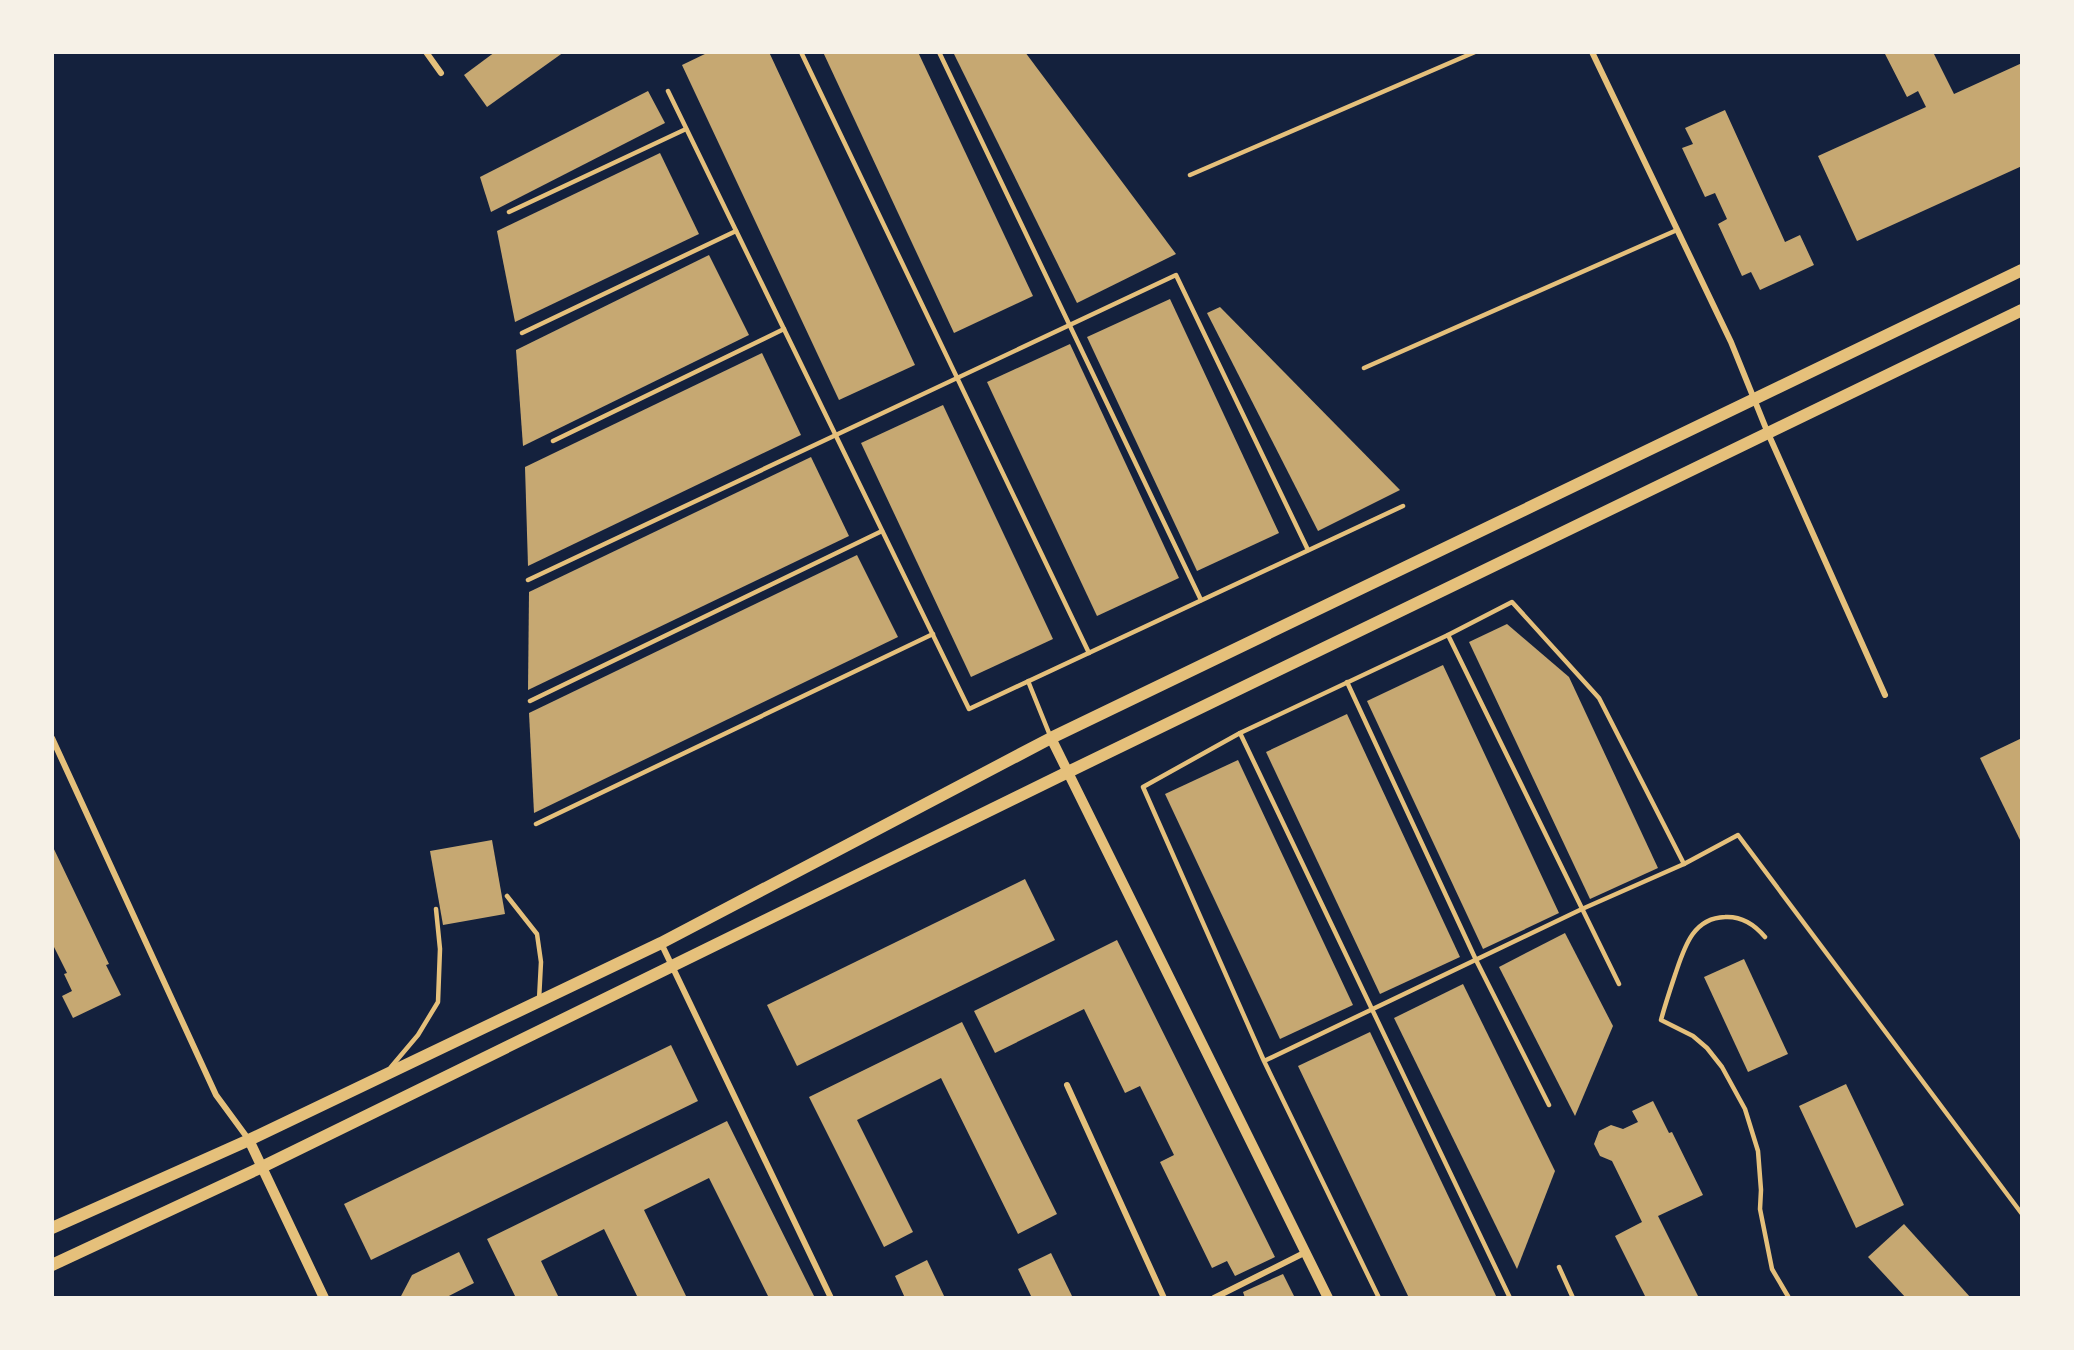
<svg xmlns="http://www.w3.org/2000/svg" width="2074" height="1350" font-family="'Nunito Sans',sans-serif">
<rect width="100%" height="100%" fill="#14213d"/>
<g fill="#c6a872">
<path d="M495 52H564L487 107 464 75Z"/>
<path d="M709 52H769L915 365 839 400 682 65Z"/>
<path d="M823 52H918L1033 296 954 333Z"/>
<path d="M953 52H1025L1176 254 1077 303Z"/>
<path d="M1884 52H1933L1954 94 2022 63V166L1857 241 1818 156 1926 107 1918 91 1907 97Z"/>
<path d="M648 91 665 123 491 212 480 177Z"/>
<path d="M1725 110 1785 242 1800 235 1814 265 1760 290 1751 272 1742 276 1718 224 1727 219 1715 193 1705 197 1682 148 1693 144 1685 128Z"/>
<path d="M660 153 699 234 515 322 497 231Z"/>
<path d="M709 255 749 335 523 446 516 350Z"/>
<path d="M1170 299 1279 533 1197 571 1087 337Z"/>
<path d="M1220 307 1400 490 1318 531 1207 313Z"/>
<path d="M1070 344 1179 578 1097 616 987 382Z"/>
<path d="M762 353 801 435 528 566 525 467Z"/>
<path d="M943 405 1053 639 971 677 861 443Z"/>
<path d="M811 457 849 536 528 690 529 592Z"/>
<path d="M857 555 898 637 534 813 529 713Z"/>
<path d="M1507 624 1569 677 1658 868 1590 899 1469 642Z"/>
<path d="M1443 665 1559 913 1483 949 1367 701Z"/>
<path d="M1347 714 1460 957 1380 994 1266 752Z"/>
<path d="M2022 738V844L1980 758Z"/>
<path d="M1238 760 1353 1005 1280 1039 1165 794Z"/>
<path d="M492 840 505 914 443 925 430 851Z"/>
<path d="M52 845 109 964 106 965 121 995 73 1018 62 996 72 991 64 974 67 973 52 943Z"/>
<path d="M1025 879 1055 940 797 1066 767 1005Z"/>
<path d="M1565 933 1613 1026 1575 1116 1499 967Z"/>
<path d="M1117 940 1275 1257 1235 1276 1227 1261 1212 1268 1160 1162 1174 1155 1140 1086 1125 1093 1084 1009 995 1053 974 1011Z"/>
<path d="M1744 959 1788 1054 1748 1072 1704 977Z"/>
<path d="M1463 984 1555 1171 1517 1269 1394 1018Z"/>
<path d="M962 1022 1057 1214 1018 1234 941 1078 857 1120 913 1232 884 1247 809 1097Z"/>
<path d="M1370 1032 1497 1298H1409L1298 1066Z"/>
<path d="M671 1045 698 1101 371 1260 344 1204Z"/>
<path d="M1846 1084 1904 1205 1856 1228 1799 1106Z"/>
<path d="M1653 1101 1669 1133 1672 1132 1703 1195 1658 1216 1699 1298H1646L1615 1236 1642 1222 1612 1161 1600 1156 1594 1144 1599 1131 1611 1125 1623 1129 1638 1122 1632 1111Z"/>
<path d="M727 1121 815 1298H769L709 1178 644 1210 687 1298H638L604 1229 541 1261 559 1298H516L487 1239Z"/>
<path d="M1904 1224 1971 1298H1906L1868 1257Z"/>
<path d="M459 1252 474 1283 445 1298H400L412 1275Z"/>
<path d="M1051 1253 1073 1298H1032L1018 1269Z"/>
<path d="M927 1260 945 1298H905L895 1276Z"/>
<path d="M1283 1274 1295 1298H1245L1243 1292Z"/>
</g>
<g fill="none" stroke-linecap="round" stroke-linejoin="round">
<g stroke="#e5c07b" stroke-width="4.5">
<path d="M801 52 1089 653"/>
<path d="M939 52 1201 600"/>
<path d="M668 91 969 709 1403 506"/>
<path d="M1190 175 1475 52"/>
<path d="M509 212 686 129"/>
<path d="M522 333 736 231"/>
<path d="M1364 368 1677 230"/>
<path d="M553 441 784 329"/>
<path d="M528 580 1176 275 1308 550"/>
<path d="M1448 635 1619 984"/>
<path d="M1028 681 1051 738"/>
<path d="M1347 682 1476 960 1549 1105"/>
<path d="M530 701 882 531"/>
<path d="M1240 733 1510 1298"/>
<path d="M536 824 933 634"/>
<path d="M1684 864 1738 835 2022 1214"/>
<path d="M507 896 537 934 541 962 539 1000"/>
<path d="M1765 937C1755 925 1742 916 1725 917 1692 918 1684 949 1675 975 1670 990 1665 1005 1661 1020L1693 1036 1707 1048 1722 1067 1745 1109 1758 1151 1761 1190 1760 1209 1772 1269 1789 1298"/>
<path d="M1264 1061 1582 909 1684 864 1599 698 1512 602 1448 635 1240 733 1143 787 1264 1061 1379 1298"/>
<path d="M391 1067 418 1035 438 1002 440 949 436 909"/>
<path d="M1559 1267 1573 1298"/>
</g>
<g stroke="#e5c07b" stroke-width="6">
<path d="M426 52 441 73"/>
<path d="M1592 52 1731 342 1767 431 1885 695"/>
<path d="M52 738 216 1095 249 1140"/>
<path d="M661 943 831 1298"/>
<path d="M1067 1085 1164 1298"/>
<path d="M1214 1298 1306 1252"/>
</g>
<g stroke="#e5c07b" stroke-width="10">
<path d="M1051 738 1328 1298"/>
<path d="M249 1140 324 1298"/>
</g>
<g stroke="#e5c07b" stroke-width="12">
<path d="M52 1228 249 1140 661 943 1051 738 2022 270"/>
<path d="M52 1265 262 1167 1068 772 2022 310"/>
</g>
</g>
<rect width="2074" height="1350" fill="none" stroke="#f6f1e7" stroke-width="108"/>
</svg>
